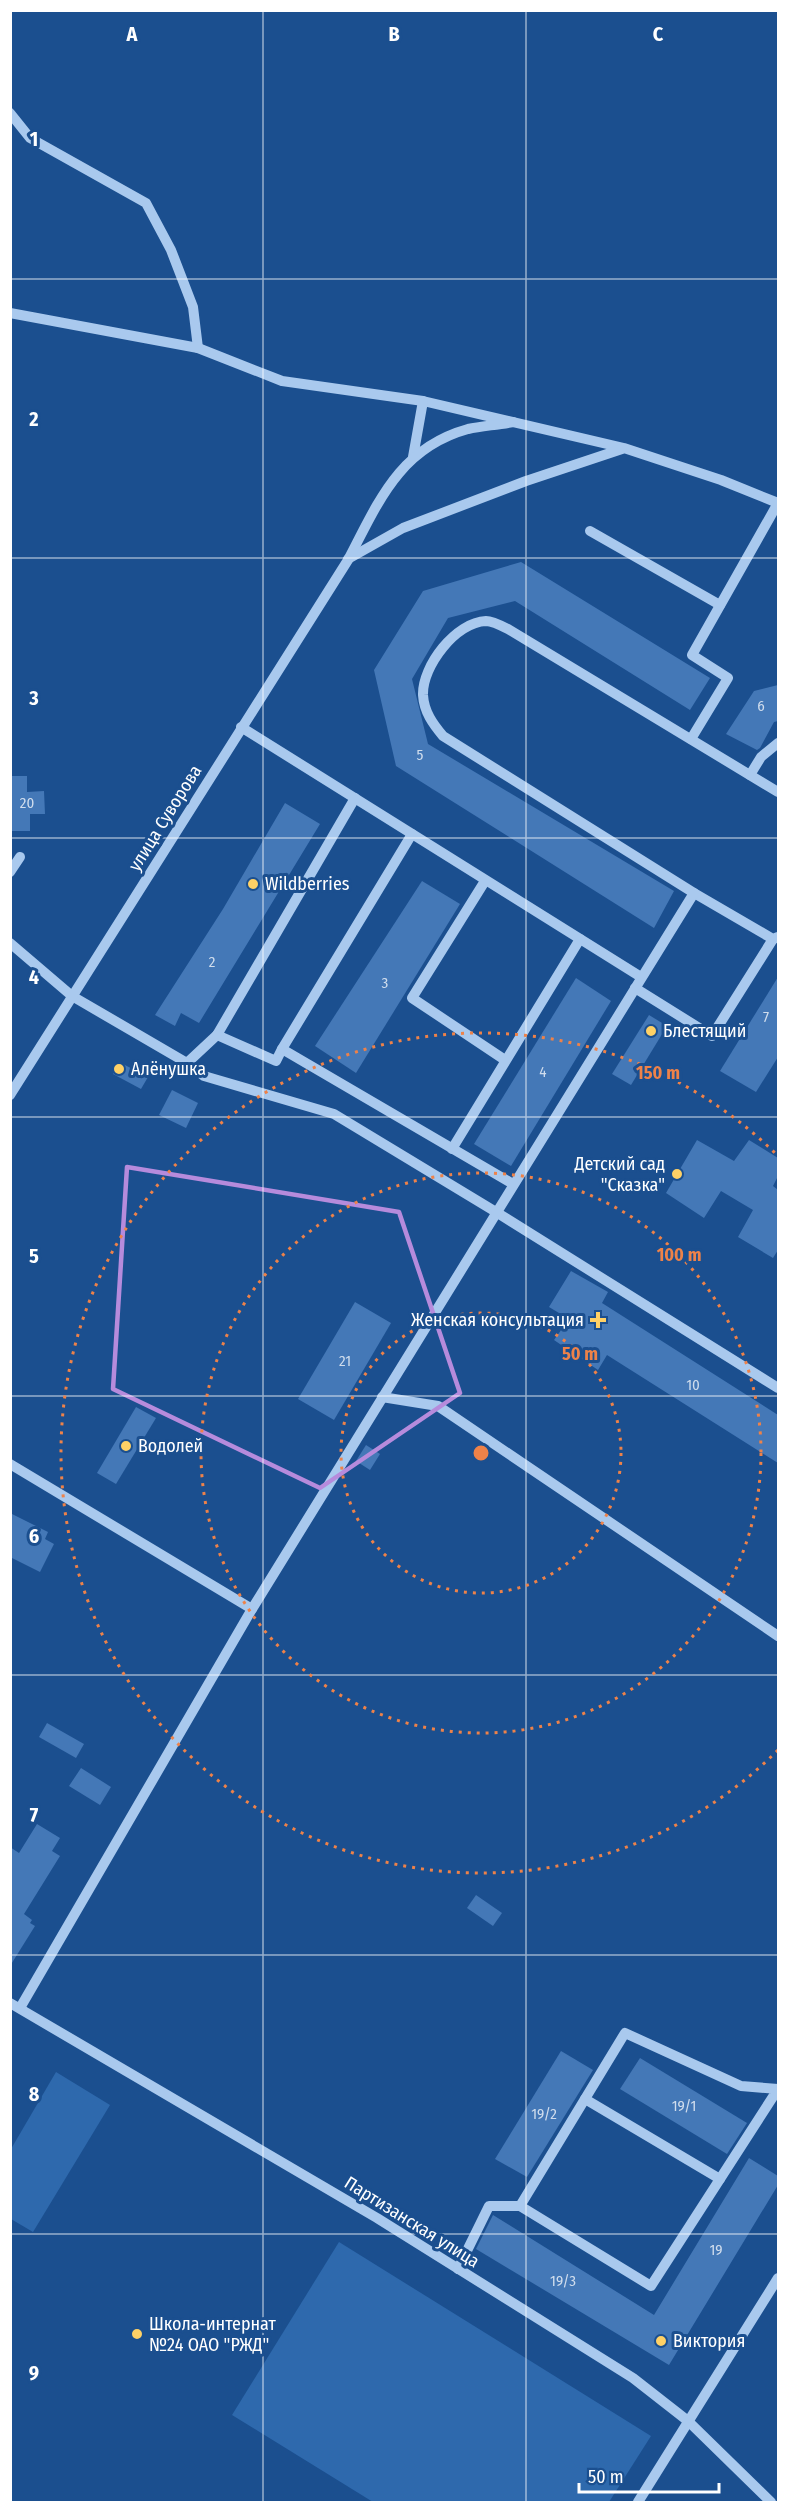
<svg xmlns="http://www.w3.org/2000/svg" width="789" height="2513" font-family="'Fira Sans Condensed',sans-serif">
<rect width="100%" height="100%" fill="#1b4f8f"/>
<g fill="#2e69ad">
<path d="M56 2072 110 2105 33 2232 11 2219V2149Z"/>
<path d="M339 2242 651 2436 609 2502H373L232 2415Z"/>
</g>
<g fill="#4478b7">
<path d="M521 562 710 678 690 710 515 601 448 618 412 679 428 744 674 891 654 928 396 766 374 670 423 591Z"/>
<path d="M778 685V721L774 722 760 748 757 750 726 734 754 691Z"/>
<path d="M10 776H27V792L44 791 45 814H30V831H10Z"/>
<path d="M285 803 320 824 199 1023 181 1013 175 1026 155 1015 223 909Z"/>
<path d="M422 881 460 904 356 1073 315 1046Z"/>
<path d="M778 977V1057L756 1092 720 1071Z"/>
<path d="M576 978 611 1001 511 1166 474 1144Z"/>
<path d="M649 1015 667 1026 631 1085 612 1074Z"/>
<path d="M119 1062 148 1077 141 1089 113 1074Z"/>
<path d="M172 1090 198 1103 186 1128 159 1115Z"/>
<path d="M697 1140 734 1161 749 1140 778 1158V1176L773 1186 778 1190V1250L773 1258 738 1237 753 1210 721 1191 704 1218 666 1193Z"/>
<path d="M571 1271 608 1292 602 1303 778 1415V1463L607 1355 598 1370 554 1340 569 1319 549 1307Z"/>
<path d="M355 1302 391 1323 334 1420 298 1399Z"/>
<path d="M136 1407 156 1418 116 1484 97 1473Z"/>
<path d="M366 1445 380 1454 370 1470 356 1461Z"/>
<path d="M10 1513 48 1532 45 1539 54 1544 40 1572 10 1557Z"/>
<path d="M47 1723 84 1744 76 1758 39 1737Z"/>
<path d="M81 1768 111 1787 100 1805 69 1786Z"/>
<path d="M37 1824 60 1838 52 1851 60 1856 24 1914 32 1920 30 1923 35 1926 10 1966V1847L19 1853Z"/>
<path d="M476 1895 502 1913 493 1926 467 1908Z"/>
<path d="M561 2051 593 2070 527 2177 495 2159Z"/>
<path d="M640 2058 747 2123 727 2154 620 2089Z"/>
<path d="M749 2158 778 2176V2185L669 2365 476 2249 493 2215 654 2315Z"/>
</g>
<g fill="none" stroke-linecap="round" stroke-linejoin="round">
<g stroke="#a9c9ee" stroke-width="10">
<path d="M10 113 30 138 146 203 171 250 193 307 198 348"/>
<path d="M10 313 198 348 282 381 423 401 624 448 721 480 778 503"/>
<path d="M413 457 423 401"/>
<path d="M590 531 720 605"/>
<path d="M348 559 403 528 526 481 622 449"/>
<path d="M241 727 641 977"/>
<path d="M691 739 728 678 692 655 778 503"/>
<path d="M750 775 761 757 778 743"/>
<path d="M778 792 508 629C502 626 492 621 486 621 456 622 422 666 423 695 424 712 433 724 443 736L694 893 773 939 778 937"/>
<path d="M355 798 217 1035 276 1061 282 1049 412 834"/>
<path d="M10 872 20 857"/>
<path d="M485 881 412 998 505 1060"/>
<path d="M10 943 72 996 187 1063 204 1076 334 1114 496 1212 778 1388"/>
<path d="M635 988 712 1036 773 939"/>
<path d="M282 1049 513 1184"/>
<path d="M187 1063 217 1035"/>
<path d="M10 1095 348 560C378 503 399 448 468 429 482 426 498 425 513 422"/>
<path d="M452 1149 580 939"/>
<path d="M382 1397 438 1406 778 1636"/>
<path d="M10 1464 252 1609"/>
<path d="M10 2003 377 2218 633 2378 688 2421 771 2502"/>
<path d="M20 2008 252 1609 694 893"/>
<path d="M625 2033 741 2086 778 2089 651 2286 520 2206Z"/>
<path d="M585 2099 720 2179"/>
<path d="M458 2269 489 2206H520"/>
<path d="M638 2502 778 2278"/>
</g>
</g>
<path fill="none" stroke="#b68bdc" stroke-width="4.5" stroke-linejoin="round" d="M127 1167 399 1212 460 1393 320 1488 113 1389Z"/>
<path fill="none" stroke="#fff" stroke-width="1.5" stroke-opacity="0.55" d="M263 10V2502M526 10V2502M10 279H778M10 558H778M10 838H778M10 1117H778M10 1396H778M10 1675H778M10 1955H778M10 2234H778"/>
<g fill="none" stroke="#ee8249" stroke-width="3" stroke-dasharray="3 6">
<circle cx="481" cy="1453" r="140"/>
<circle cx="481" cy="1453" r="280"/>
<path d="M778 1750A420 420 0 1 1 778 1156"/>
</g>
<g fill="#ffd166" stroke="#1b4f8f" stroke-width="2">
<circle cx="253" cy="884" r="6"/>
<circle cx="651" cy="1031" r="6"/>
<circle cx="119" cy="1069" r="6"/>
<circle cx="677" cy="1174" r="6"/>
<path d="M595 1311h6v6h6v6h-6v6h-6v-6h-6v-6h6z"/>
<circle cx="126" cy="1446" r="6"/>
<circle cx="137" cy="2334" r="6"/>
<circle cx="661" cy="2341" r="6"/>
</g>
<g text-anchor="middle" stroke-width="6" stroke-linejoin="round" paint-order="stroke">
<g font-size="15" fill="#d0dded">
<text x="761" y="711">6</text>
<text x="420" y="760">5</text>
<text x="27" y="808">20</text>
<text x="212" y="967">2</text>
<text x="385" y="988">3</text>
<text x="766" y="1022">7</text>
<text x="543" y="1077">4</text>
<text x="345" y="1366">21</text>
<text x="693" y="1390">10</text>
<text x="684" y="2111">19/1</text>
<text x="544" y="2119">19/2</text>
<text x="716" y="2255">19</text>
<text x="563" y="2286">19/3</text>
</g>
<g font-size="18" fill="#fff" stroke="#1b4f8f">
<text transform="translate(165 818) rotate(-58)" y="6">улица Суворова</text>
<text transform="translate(412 2222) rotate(32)" y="6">Партизанская улица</text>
</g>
<g font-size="18" fill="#fff" stroke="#1b4f8f" text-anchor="start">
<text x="265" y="890">Wildberries</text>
<text x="663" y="1037">Блестящий</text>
<text x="131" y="1075">Алёнушка</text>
<text x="665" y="1170" text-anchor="end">Детский сад<tspan x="665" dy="21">"Сказка"</tspan></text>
<text x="584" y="1326" text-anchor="end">Женская консультация</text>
<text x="138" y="1452">Водолей</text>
<text x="149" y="2330">Школа-интернат<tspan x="149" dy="21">№24 ОАО "РЖД"</tspan></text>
<text x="673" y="2347">Виктория</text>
</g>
</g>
<g font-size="20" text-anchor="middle" font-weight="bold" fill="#fff" stroke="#1b4f8f" stroke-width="6" stroke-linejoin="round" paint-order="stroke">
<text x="132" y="41">A</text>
<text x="394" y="41">B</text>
<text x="658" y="41">C</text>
<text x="34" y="146">1</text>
<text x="34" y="426">2</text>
<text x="34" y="705">3</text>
<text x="34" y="984">4</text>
<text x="34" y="1263">5</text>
<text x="34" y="1543">6</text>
<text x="34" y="1822">7</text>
<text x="34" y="2101">8</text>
<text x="34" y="2380">9</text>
</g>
<circle cx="481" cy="1453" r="9" fill="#ee8249" stroke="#1b4f8f" stroke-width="3"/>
<g font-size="18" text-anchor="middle" font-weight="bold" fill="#ee8249" stroke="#1b4f8f" stroke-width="6" stroke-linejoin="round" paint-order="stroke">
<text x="658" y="1079">150 m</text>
<text x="679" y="1261">100 m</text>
<text x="580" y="1360">50 m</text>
</g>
<rect width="789" height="2513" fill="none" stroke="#ffffff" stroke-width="24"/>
<path d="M579 2483v9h140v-9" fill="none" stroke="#ffffff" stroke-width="3"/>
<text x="588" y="2483" font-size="18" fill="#ffffff" stroke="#1b4f8f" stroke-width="4.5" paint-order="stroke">50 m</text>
</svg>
